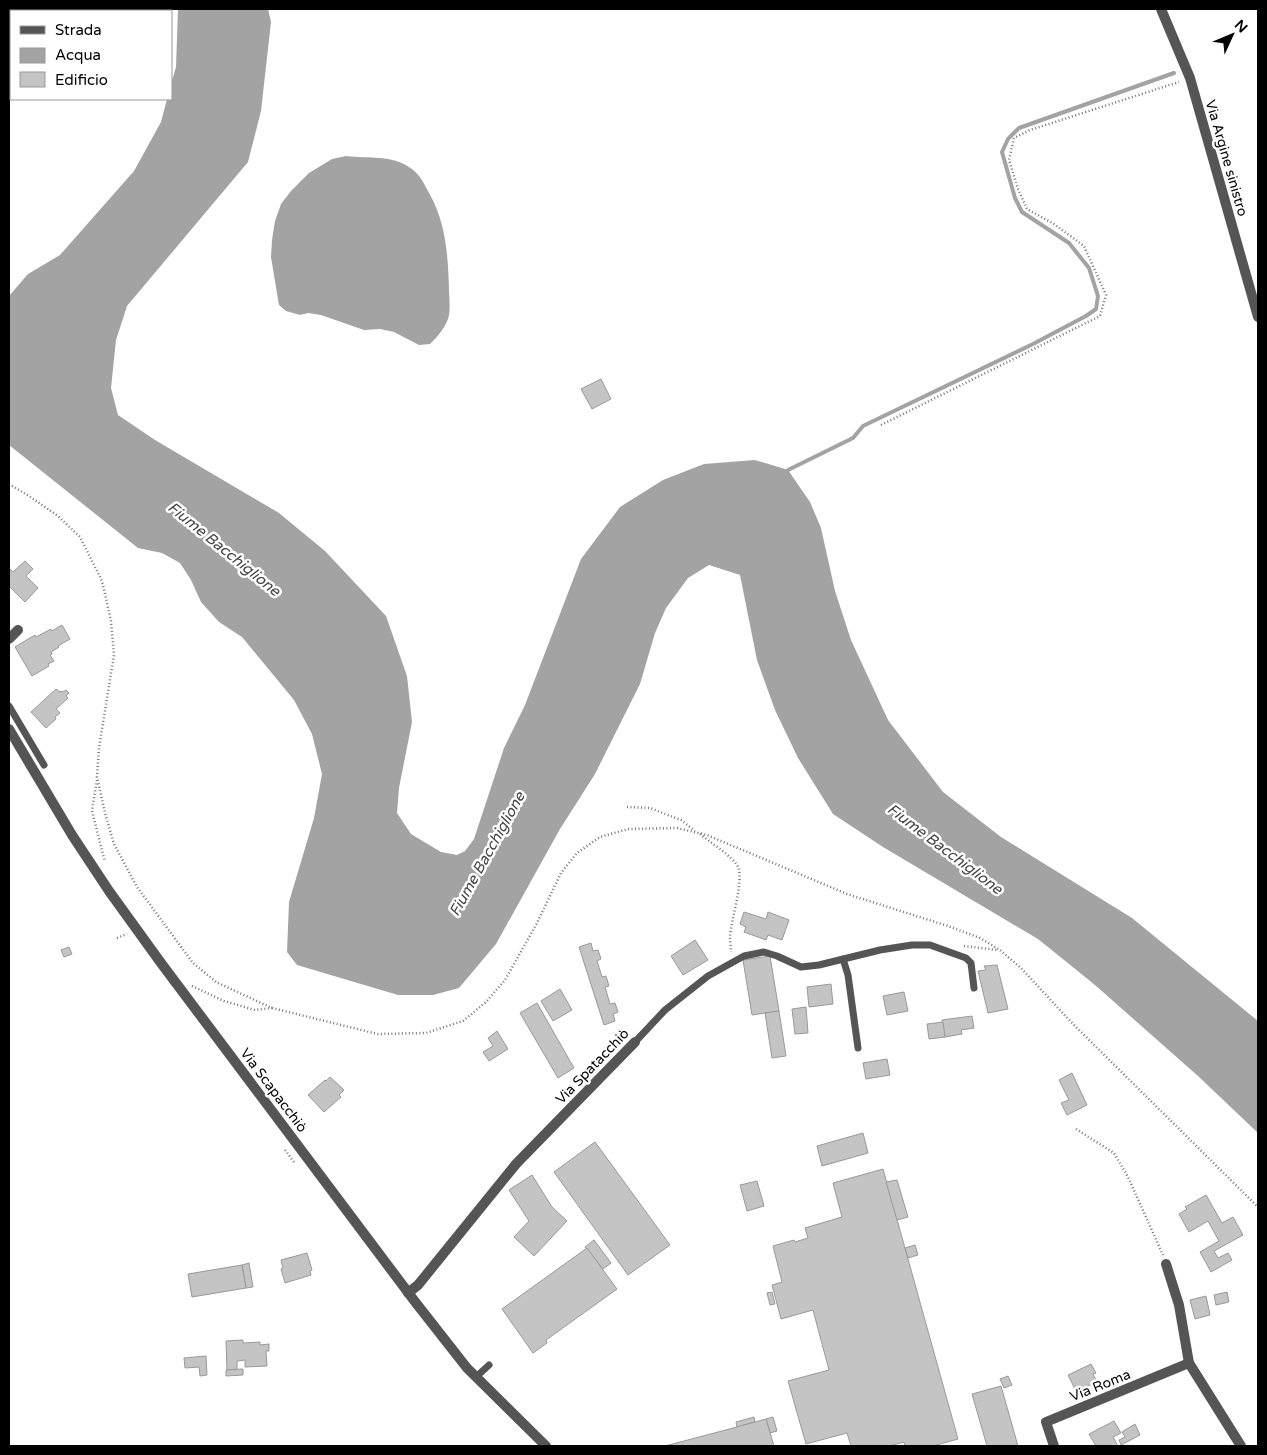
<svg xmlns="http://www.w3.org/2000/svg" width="1267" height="1455" font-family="'Varela Round',sans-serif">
<rect width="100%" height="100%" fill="#fff"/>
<g fill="#a3a3a3">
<path d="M178 9H268L271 22 261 111 248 162 127 306 116 340 111 388 118 415 155 440 279 513 325 551 386 616 407 676 412 722 399 788 397 813 411 834 441 852 457 855 465 851 474 839 504 748 525 705 581 559 620 507 663 480 704 464 755 460 788 470 810 502 821 528 835 591 851 640 888 720 943 792 1001 837 1132 918 1258 1021V1133L1198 1076 1095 985 1038 939 883 847 833 814 798 758 775 710 757 660 740 575 709 565 688 578 666 608 655 633 640 684 595 774 560 829 496 944 459 988 433 995H398L297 965 287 952 289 902 314 818 322 774 312 734 294 700 242 637 219 622 201 602 191 580 180 563 162 553 138 548 9 445V296L28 274 60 255 134 171 161 122 167 99H171V84L176 67Z"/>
<path d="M346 156C369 159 392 154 412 169 421 176 424 184 429 193 446 222 448 256 449 289 449 298 451 310 448 319 444 329 438 336 430 344L419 345 394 332 380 329 364 330 321 315 308 313 300 315 286 311 279 305 271 257 272 240 275 221 281 204 291 191 309 173 332 159Z"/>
</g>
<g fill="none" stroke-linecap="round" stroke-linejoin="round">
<path stroke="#a3a3a3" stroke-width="4" d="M785 475 788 470 853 438 863 426 1033 344 1086 316 1096 309 1098 296 1089 268 1069 243 1022 212 1015 198 1002 152 1008 139 1019 128 1174 73"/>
</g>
<g fill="#c4c4c4" stroke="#999">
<path d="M601 379 611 399 592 409 581 389Z"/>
<path d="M25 561 33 569 26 576 38 588 25 602 9 586V568L13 572Z"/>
<path d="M62 625 70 639 58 646 59 647 51 652 52 654 50 655 54 661 48 664 49 666 32 676 15 647 35 635 36 637 51 629 52 631Z"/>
<path d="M56 689 60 692 61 691 63 692 66 690 69 693 66 696 68 698 56 709 60 713 55 717 56 719 46 728 31 712Z"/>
<path d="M744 912 766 919 768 912 789 920 782 940 768 935 766 940 744 932 746 927 740 924Z"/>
<path d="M695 940 708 960 683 975 671 956Z"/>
<path d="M591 943 593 951 598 950 601 959 597 961 602 977 606 976 609 986 605 987 610 1004 615 1003 618 1012 613 1014 615 1021 604 1025 579 947Z"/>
<path d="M69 947 72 954 64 957 61 950Z"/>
<path d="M770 956 779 1011 752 1015 743 960Z"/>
<path d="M997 965 1008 1009 988 1013 978 971 986 970 984 966Z"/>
<path d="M831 984 833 1004 809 1007 807 987Z"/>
<path d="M560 989 572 1010 553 1021 541 1001Z"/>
<path d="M904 992 908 1011 887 1015 883 996Z"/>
<path d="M537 1003 574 1068 558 1078 520 1013Z"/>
<path d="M806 1007 808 1033 795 1034 792 1009Z"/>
<path d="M779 1011 786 1056 772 1058 765 1013Z"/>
<path d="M972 1016 974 1028 961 1030 962 1034 945 1037 942 1020Z"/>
<path d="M943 1022 945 1037 929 1039 927 1024Z"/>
<path d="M497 1031 508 1049 489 1061 483 1052 493 1046 488 1038Z"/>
<path d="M887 1059 890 1075 866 1079 863 1063Z"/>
<path d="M1072 1073 1087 1105 1067 1115 1061 1103 1069 1100 1059 1080Z"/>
<path d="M330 1077 344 1090 339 1095 341 1097 324 1112 308 1095 325 1080 326 1081Z"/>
<path d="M863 1133 868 1153 822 1166 817 1146Z"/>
<path d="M595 1142 670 1245 628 1275 554 1172Z"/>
<path d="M883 1169 958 1439 933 1446H905L904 1442 889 1446H851L847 1433 806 1444 788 1381 829 1370 813 1310 781 1319 772 1285 782 1282 773 1246 794 1240 795 1242 808 1238 805 1228 842 1217 833 1183Z"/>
<path d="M532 1175 552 1207 567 1221 534 1256 514 1237 529 1221 509 1190Z"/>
<path d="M897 1180 908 1217 897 1220 886 1182Z"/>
<path d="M757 1181 764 1206 747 1211 740 1185Z"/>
<path d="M1206 1195 1222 1223 1233 1217 1243 1235 1214 1251 1218 1258 1228 1253 1232 1260 1211 1272 1200 1252 1219 1241 1208 1221 1189 1232 1179 1214 1187 1209 1185 1207Z"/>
<path d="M594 1240 611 1263 603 1269 585 1247Z"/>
<path d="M915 1245 918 1255 908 1258 905 1248Z"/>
<path d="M587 1248 617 1289 546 1340 547 1343 533 1353 502 1309Z"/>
<path d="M307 1253 312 1270 310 1271 311 1275 285 1283 281 1269 283 1268 281 1260Z"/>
<path d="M249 1263 253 1287 246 1288 242 1265Z"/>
<path d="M242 1265 246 1288 192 1297 188 1274Z"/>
<path d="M772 1292 775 1304 770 1305 767 1293Z"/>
<path d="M1227 1292 1229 1302 1216 1305 1214 1295Z"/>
<path d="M1206 1296 1210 1315 1195 1319 1190 1300Z"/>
<path d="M243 1340V1343L260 1342V1345L269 1344V1351H266L267 1366 245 1367V1360L237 1361V1370H227L226 1341Z"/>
<path d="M206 1356 207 1375 200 1376 199 1367 185 1368 184 1358Z"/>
<path d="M1091 1364 1096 1373 1093 1374 1097 1382 1076 1391 1068 1375Z"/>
<path d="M243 1369V1375L226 1376V1370Z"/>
<path d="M1008 1376 1012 1385 1004 1388 1000 1379Z"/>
<path d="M1001 1386 1018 1446H987L972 1394Z"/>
<path d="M754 1417 755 1422 737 1427 736 1422Z"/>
<path d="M773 1417 777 1431 770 1433 766 1419Z"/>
<path d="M766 1419 774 1446H665L737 1427Z"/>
<path d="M1114 1421 1121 1433 1113 1437 1118 1446H1096L1089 1434Z"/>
<path d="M1135 1424 1140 1435 1121 1445 1119 1440 1125 1437 1122 1432Z"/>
</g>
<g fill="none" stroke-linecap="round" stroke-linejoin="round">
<g stroke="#777" stroke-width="2.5" stroke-dasharray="1 2.5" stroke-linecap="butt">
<path d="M18 11 19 9"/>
<path d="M9 34 11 28"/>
<path d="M881 425 1100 316 1106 295 1084 246 1054 224 1027 209 1018 189 1009 160 1014 138 1030 130 1179 82"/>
<path d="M9 484 29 496 58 516 80 537 102 581 111 621 114 655 99 748 97 777 105 813 114 844 137 887 193 963 216 982 272 1008 378 1034 426 1033 463 1021 486 1002 505 980 536 925 561 873 577 853 600 837 628 829 677 828 707 835 847 894 948 926 980 938 1000 950 1021 968 1072 1023 1258 1207"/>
<path d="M97 780 92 811 105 862"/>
<path d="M627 807 650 808 681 820 695 831"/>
<path d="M700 834C708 841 734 857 738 867 744 882 731 919 730 937 730 942 731 947 731 952"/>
<path d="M117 938 127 934"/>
<path d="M964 946 998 950"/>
<path d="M192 986 224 1001 255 1010 272 1008"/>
<path d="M1076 1129 1114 1153 1128 1177 1163 1255"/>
<path d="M285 1150 294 1162"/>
</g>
<g stroke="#555" stroke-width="7">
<path d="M9 706 44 765"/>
<path d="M843 959 848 975 858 1048"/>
<path d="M635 1042 665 1010 708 976 744 956 764 952 777 956 801 967 819 965 880 950 912 945H930L966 958 971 963 974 988"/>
<path d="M476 1377 489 1365"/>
</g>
<g stroke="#555" stroke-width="10">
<path d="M1161 9 1190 78 1258 317"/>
<path d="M9 639 18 630"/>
<path d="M1166 1264 1179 1305 1189 1363 1241 1446"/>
<path d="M408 1293 418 1285 516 1164 635 1042"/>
<path d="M1054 1446 1046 1422 1189 1363"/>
</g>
<path stroke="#555" stroke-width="10" d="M9 729 72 835 109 891 161 963 416 1303 467 1368 546 1446"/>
</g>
<g text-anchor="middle" stroke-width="5" stroke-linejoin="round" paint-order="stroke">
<g font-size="14" fill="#000" stroke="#fff">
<text transform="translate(1227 158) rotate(74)" y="5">Via Argine sinistro</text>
<text transform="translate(592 1066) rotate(-46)" y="5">Via Spatacchiò</text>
<text transform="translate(274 1090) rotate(53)" y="5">Via Scapacchiò</text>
<text transform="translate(1100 1385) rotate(-22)" y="5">Via Roma</text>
</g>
<g font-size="15" font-style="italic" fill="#444" stroke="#fff">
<text transform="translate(224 549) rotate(39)" y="5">Fiume Bacchiglione</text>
<text transform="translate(945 849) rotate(37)" y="5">Fiume Bacchiglione</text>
<text transform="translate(487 854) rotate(-61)" y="5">Fiume Bacchiglione</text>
</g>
</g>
<rect width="1267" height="1455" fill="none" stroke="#000000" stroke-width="20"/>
<rect x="10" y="10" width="162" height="90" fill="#ffffff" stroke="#999999"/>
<rect x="20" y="26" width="25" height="8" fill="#555555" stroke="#999999"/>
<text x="55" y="35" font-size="15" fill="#000000">Strada</text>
<rect x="20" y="48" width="25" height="15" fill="#a3a3a3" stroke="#999999"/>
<text x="55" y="60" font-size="15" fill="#000000">Acqua</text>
<rect x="20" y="72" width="25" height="15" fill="#c4c4c4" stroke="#999999"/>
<text x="55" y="85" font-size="15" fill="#000000">Edificio</text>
<g transform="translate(1232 35) rotate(46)" stroke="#ffffff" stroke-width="4" paint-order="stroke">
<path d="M0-4L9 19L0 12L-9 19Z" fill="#000000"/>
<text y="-8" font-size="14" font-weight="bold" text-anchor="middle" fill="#000000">N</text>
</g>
</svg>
